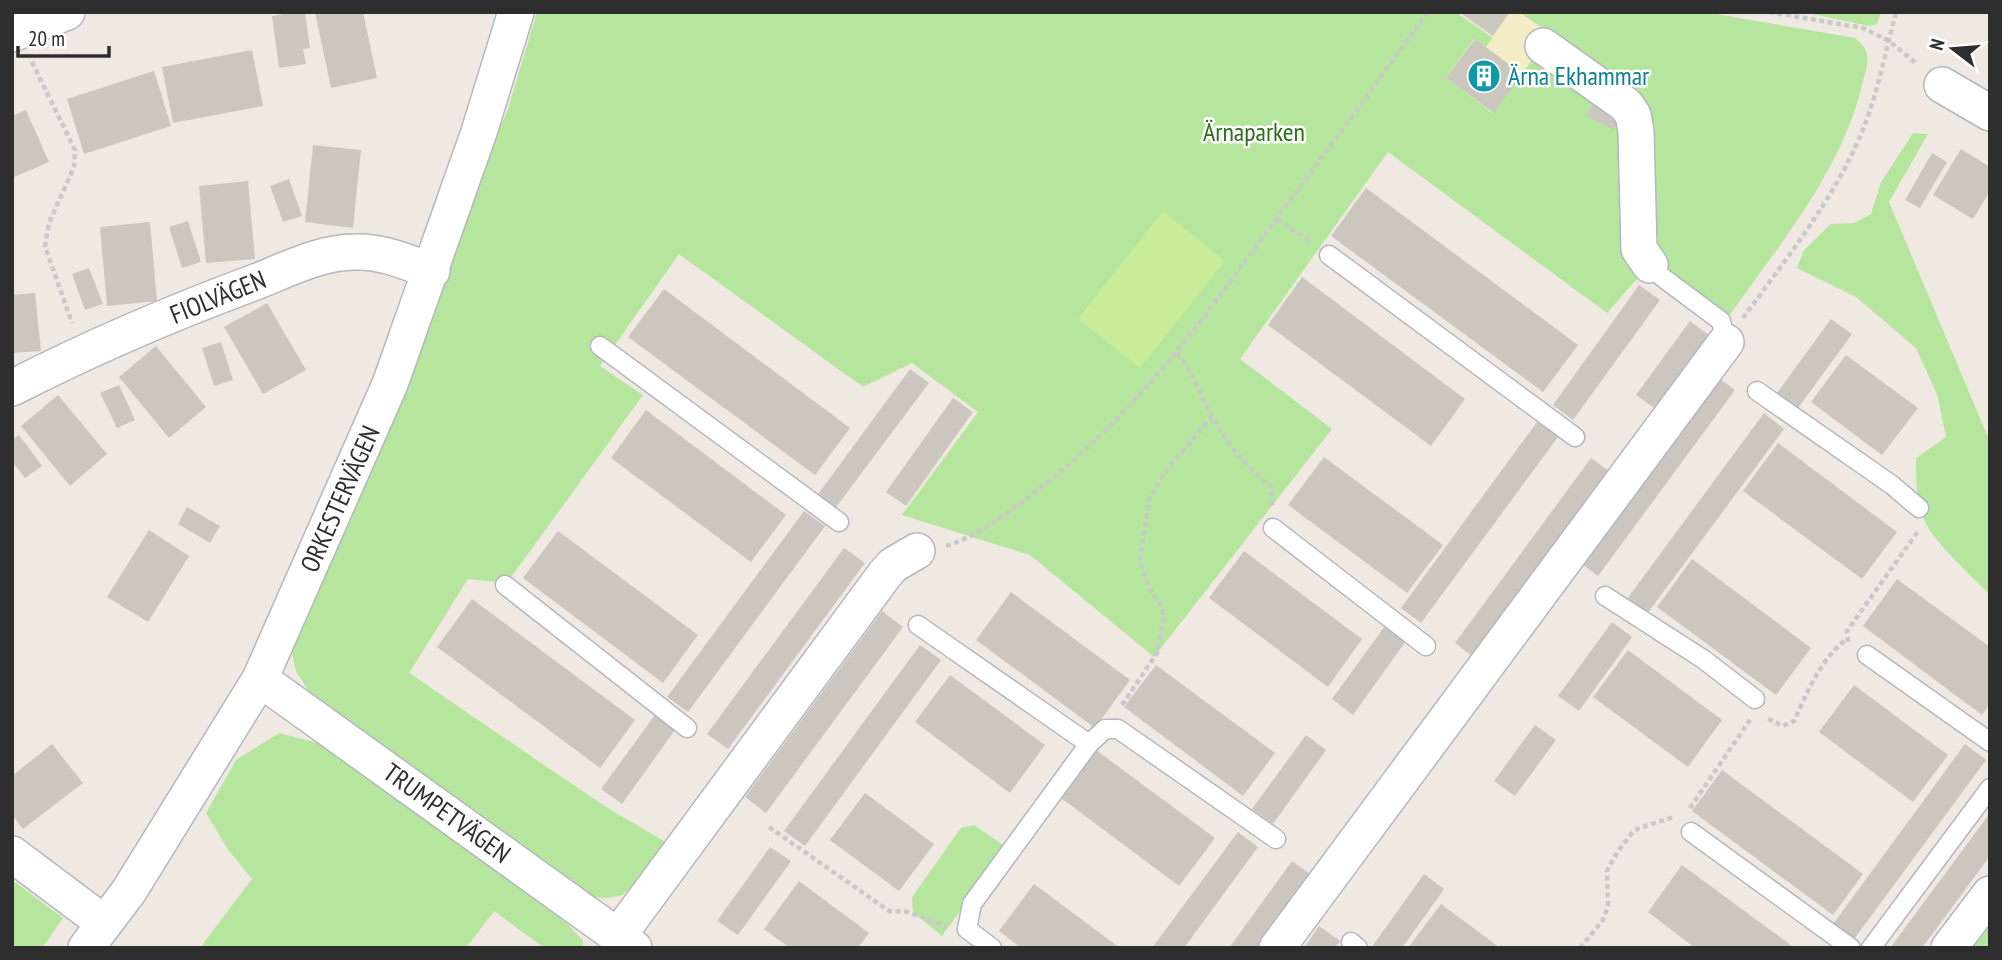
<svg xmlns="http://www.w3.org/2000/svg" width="2002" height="960" font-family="'PT Sans Narrow',sans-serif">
<rect width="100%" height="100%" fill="#efe9e1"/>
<g fill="#b6e59e">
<path d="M537 12H1456L1493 38 1486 47 1474 39 1446 78 1493 113 1550 33 1519 12H1704L1855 38C1861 44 1866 47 1867 55 1869 63 1865 73 1863 81 1843 170 1780 243 1729 316L1654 259 1607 313 1388 152 1240 359 1332 429 1154 657 1030 555 902 515 978 412 912 363 863 387 679 254 600 366 643 395 507 583 468 579 409 673 606 807 669 844 623 895 608 898 589 897 308 690 296 671 290 645 509 106Z"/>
<path d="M1803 12H1881L1877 24 1869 26Z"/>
<path d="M1913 133 1928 134 1889 202 1990 442V595C1972 576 1932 541 1924 519 1916 499 1916 479 1916 458L1946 437 1937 394 1916 348 1856 297 1797 268 1804 250 1831 224 1854 223 1871 214 1881 182Z"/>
<path d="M279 733 325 745 567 923 583 941V948H544L494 911 466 948H200L252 879 227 848 206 813 236 760Z"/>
<path d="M974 825 1006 847 942 936 913 912 912 897 961 828Z"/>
<path d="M15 882 63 918 42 948H12V885Z"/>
<path d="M1990 918V948H1970Z"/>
</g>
<path fill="#f3ecc5" d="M1456 12H1519L1550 34 1522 74 1486 47 1493 37Z"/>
<path fill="#c9ec9a" d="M1163 211 1225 261 1140 368 1078 319Z"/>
<g fill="#cbc7bf">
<path d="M295 12H305L310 48 303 49 306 64 279 68 272 16Z"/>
<path d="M315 12H363L377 78 331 88Z"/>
<path d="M1459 12H1510L1493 36Z"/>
<path d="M1475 39 1522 74 1494 113 1446 78Z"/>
<path d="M252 50 263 106 173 123 162 67Z"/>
<path d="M154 71 171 126 84 154 67 99Z"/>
<path d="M1594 101 1622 115 1614 130 1586 116Z"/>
<path d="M26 110 49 162 12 178V116Z"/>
<path d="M313 145 361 150 353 228 305 222Z"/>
<path d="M1961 149 1990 167V191L1973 219 1933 195Z"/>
<path d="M1932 153 1947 162 1920 208 1905 200Z"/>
<path d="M289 179 302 216 283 222 270 186Z"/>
<path d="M248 181 255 259 206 263 199 186Z"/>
<path d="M1366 188 1578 345 1543 392 1331 236Z"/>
<path d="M188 221 201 262 182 268 169 227Z"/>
<path d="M150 222 157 301 107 306 100 227Z"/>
<path d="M89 268 103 304 85 310 72 274Z"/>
<path d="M1302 277 1465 399 1431 446 1268 325Z"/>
<path d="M1639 285 1660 300 1573 420 1553 405Z"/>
<path d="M664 289 850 428 815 475 628 337Z"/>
<path d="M35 293 41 351 12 353V295Z"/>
<path d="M267 303 306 370 263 394 224 327Z"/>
<path d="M1831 319 1852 334 1798 408 1777 393Z"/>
<path d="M1690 321 1710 336 1657 410 1636 395Z"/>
<path d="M221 342 233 380 214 386 202 348Z"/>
<path d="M156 346 206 407 169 438 119 377Z"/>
<path d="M1846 355 1918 408 1882 455 1811 402Z"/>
<path d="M910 369 929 383 834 510 816 497Z"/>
<path d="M1715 375 1735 390 1598 576 1578 561Z"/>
<path d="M119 385 135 420 117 428 100 393Z"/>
<path d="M58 395 107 454 70 486 21 426Z"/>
<path d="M953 398 973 412 906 506 886 492Z"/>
<path d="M646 410 786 515 751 562 611 458Z"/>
<path d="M1764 413 1784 429 1647 614 1627 599Z"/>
<path d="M1537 422 1558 437 1421 623 1401 608Z"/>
<path d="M19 435 42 466 25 478 12 461V440Z"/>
<path d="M1778 443 1897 532 1862 579 1743 491Z"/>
<path d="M1324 457 1443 545 1407 593 1288 505Z"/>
<path d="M1591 458 1612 473 1476 659 1455 643Z"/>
<path d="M187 507 220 526 210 543 178 524Z"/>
<path d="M804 511 825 526 688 712 667 697Z"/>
<path d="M149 530 189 556 148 622 107 597Z"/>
<path d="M558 531 698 635 663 683 523 578Z"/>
<path d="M844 548 865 563 728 749 707 734Z"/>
<path d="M1244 551 1362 639 1328 687 1209 598Z"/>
<path d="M1692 559 1811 648 1776 695 1657 607Z"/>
<path d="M1897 579 1990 647V704L1982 715 1863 626Z"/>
<path d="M1011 592 1130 680 1095 728 976 640Z"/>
<path d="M472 599 635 720 600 768 437 647Z"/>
<path d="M882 611 903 627 766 813 745 797Z"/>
<path d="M1612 622 1632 637 1579 711 1558 696Z"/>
<path d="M1385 626 1406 641 1353 715 1332 699Z"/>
<path d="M920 645 941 660 805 846 784 831Z"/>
<path d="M1628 650 1722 720 1688 767 1593 697Z"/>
<path d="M1156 665 1275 753 1243 796 1124 707Z"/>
<path d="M950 675 1045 745 1010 793 915 722Z"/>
<path d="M1854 685 1948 755 1913 802 1819 732Z"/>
<path d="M655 715 675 730 622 804 601 789Z"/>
<path d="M1535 725 1556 740 1515 796 1494 781Z"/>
<path d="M1306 735 1326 750 1273 824 1252 809Z"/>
<path d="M52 744 83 783 23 829 12 815V776Z"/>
<path d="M1965 744 1986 760 1849 946 1828 931Z"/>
<path d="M1096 750 1215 838 1179 886 1061 798Z"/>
<path d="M1722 770 1863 874 1833 915 1692 811Z"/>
<path d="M865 793 934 844 899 891 830 840Z"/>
<path d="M1990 813V856L1922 948H1890Z"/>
<path d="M1238 832 1258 847 1184 948H1152Z"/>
<path d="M770 847 791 861 738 935 717 921Z"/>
<path d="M1292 861 1313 876 1260 948H1229Z"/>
<path d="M1682 865 1754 918 1795 948H1695L1648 912Z"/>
<path d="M1424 874 1444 889 1402 948H1371Z"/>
<path d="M799 881 869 933 858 948H790L764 929Z"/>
<path d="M1034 884 1057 901 1120 948H1021L999 931Z"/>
<path d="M1441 904 1464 921 1500 948H1408Z"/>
<path d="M1319 926 1340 941 1335 948H1304Z"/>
</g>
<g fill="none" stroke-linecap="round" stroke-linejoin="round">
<defs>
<g id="lane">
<path d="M1329 255 1575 437"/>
<path d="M1650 265 1662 277 1721 321 1726 342"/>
<path d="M600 346 839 522"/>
<path d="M1757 391 1892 485 1919 508"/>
<path d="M1273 528 1426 646"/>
<path d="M505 585 687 728"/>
<path d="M1605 596 1703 659 1755 699"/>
<path d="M918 625 1089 744"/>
<path d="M1867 655 1990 742"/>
<path d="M1691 832 1851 948"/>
<path d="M1351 942 1358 948"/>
<path d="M992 948 967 929 972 904 1089 744 1105 729H1118L1276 839"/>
<path d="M1871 948 1990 788"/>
</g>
<g id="street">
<path d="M12 34 67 12"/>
<path d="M1543 46 1626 105 1633 115 1636 131 1639 249 1650 265"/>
<path d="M1942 85 1990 113"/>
<path d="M12 388C92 347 174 312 258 281 288 269 321 252 355 252 382 251 406 262 432 271"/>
<path d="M260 679 634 948"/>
<path d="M12 854 104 923"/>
<path d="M618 936 885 574 893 565 917 551"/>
<path d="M86 948 129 891 260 679 390 384 479 132 516 12"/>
<path d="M1277 948 1726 342"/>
<path d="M1949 948 1990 894"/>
</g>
</defs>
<use href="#lane" stroke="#b4b7c1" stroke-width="21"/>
<use href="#street" stroke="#b4b7c1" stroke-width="38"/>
<g stroke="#c9c9c9" stroke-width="4.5" stroke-dasharray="5 3.5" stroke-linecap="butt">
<path d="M1769 12 1863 28 1889 41 1917 64"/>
<path d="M32 62 75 150 74 167 49 223 45 246 72 323"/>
<path d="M1277 219 1311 242"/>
<path d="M1743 318C1786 259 1834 199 1862 132 1877 95 1886 51 1896 12"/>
<path d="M1177 353C1193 371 1200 395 1212 416 1229 447 1246 466 1272 488V505"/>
<path d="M946 546C979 535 1005 515 1032 494 1131 420 1199 325 1271 226 1324 155 1376 84 1428 12"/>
<path d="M1848 642 1847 631 1919 530"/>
<path d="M1122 705 1157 653 1164 618 1161 605 1149 589 1140 560 1149 500 1167 469 1212 417"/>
<path d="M1768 719 1783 726 1794 721C1807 693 1821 658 1847 639"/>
<path d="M1690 808 1750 720"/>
<path d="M769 827 889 911 908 912 946 926"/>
<path d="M1580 948 1603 920 1608 906 1607 871 1618 851 1632 833 1639 828 1674 817"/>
</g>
<use href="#lane" stroke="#fff" stroke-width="18"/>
<use href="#street" stroke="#fff" stroke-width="35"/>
</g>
<defs>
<symbol id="building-disc" viewBox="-11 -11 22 22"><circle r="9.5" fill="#0f9aa8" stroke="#fff"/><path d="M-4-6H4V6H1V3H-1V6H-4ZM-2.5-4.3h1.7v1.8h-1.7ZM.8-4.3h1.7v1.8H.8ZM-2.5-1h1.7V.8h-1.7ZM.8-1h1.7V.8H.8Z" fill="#fff"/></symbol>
</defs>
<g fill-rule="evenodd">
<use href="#building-disc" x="1465" y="57" width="38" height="38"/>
</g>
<g text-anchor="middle" stroke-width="5" stroke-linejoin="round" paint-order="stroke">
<g font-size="26" fill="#0d838f" stroke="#fff" text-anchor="start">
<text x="1508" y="85">Ärna Ekhammar</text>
</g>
<g font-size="26" fill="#2c6e1b" stroke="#fff">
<text x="1254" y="141">Ärnaparken</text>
</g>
<g font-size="26" fill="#2e2e2e" stroke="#fff">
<text transform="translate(218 297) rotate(-22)" y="9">FIOLVÄGEN</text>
<text transform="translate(340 499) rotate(-66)" y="9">ORKESTERVÄGEN</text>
<text transform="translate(447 813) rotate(36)" y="9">TRUMPETVÄGEN</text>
</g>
</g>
<rect width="2002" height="960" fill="none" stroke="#2e2e2e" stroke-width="28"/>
<g transform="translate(1953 49) rotate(286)" stroke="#ffffff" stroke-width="5" paint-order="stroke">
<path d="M0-5L12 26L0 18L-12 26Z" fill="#2e2e2e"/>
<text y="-10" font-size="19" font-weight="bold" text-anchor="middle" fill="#2e2e2e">N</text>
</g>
<path d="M18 46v10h91v-10" fill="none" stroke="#2e2e2e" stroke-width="3.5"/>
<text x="28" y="46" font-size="21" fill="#2e2e2e" stroke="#ffffff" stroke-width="5" paint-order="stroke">20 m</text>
</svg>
